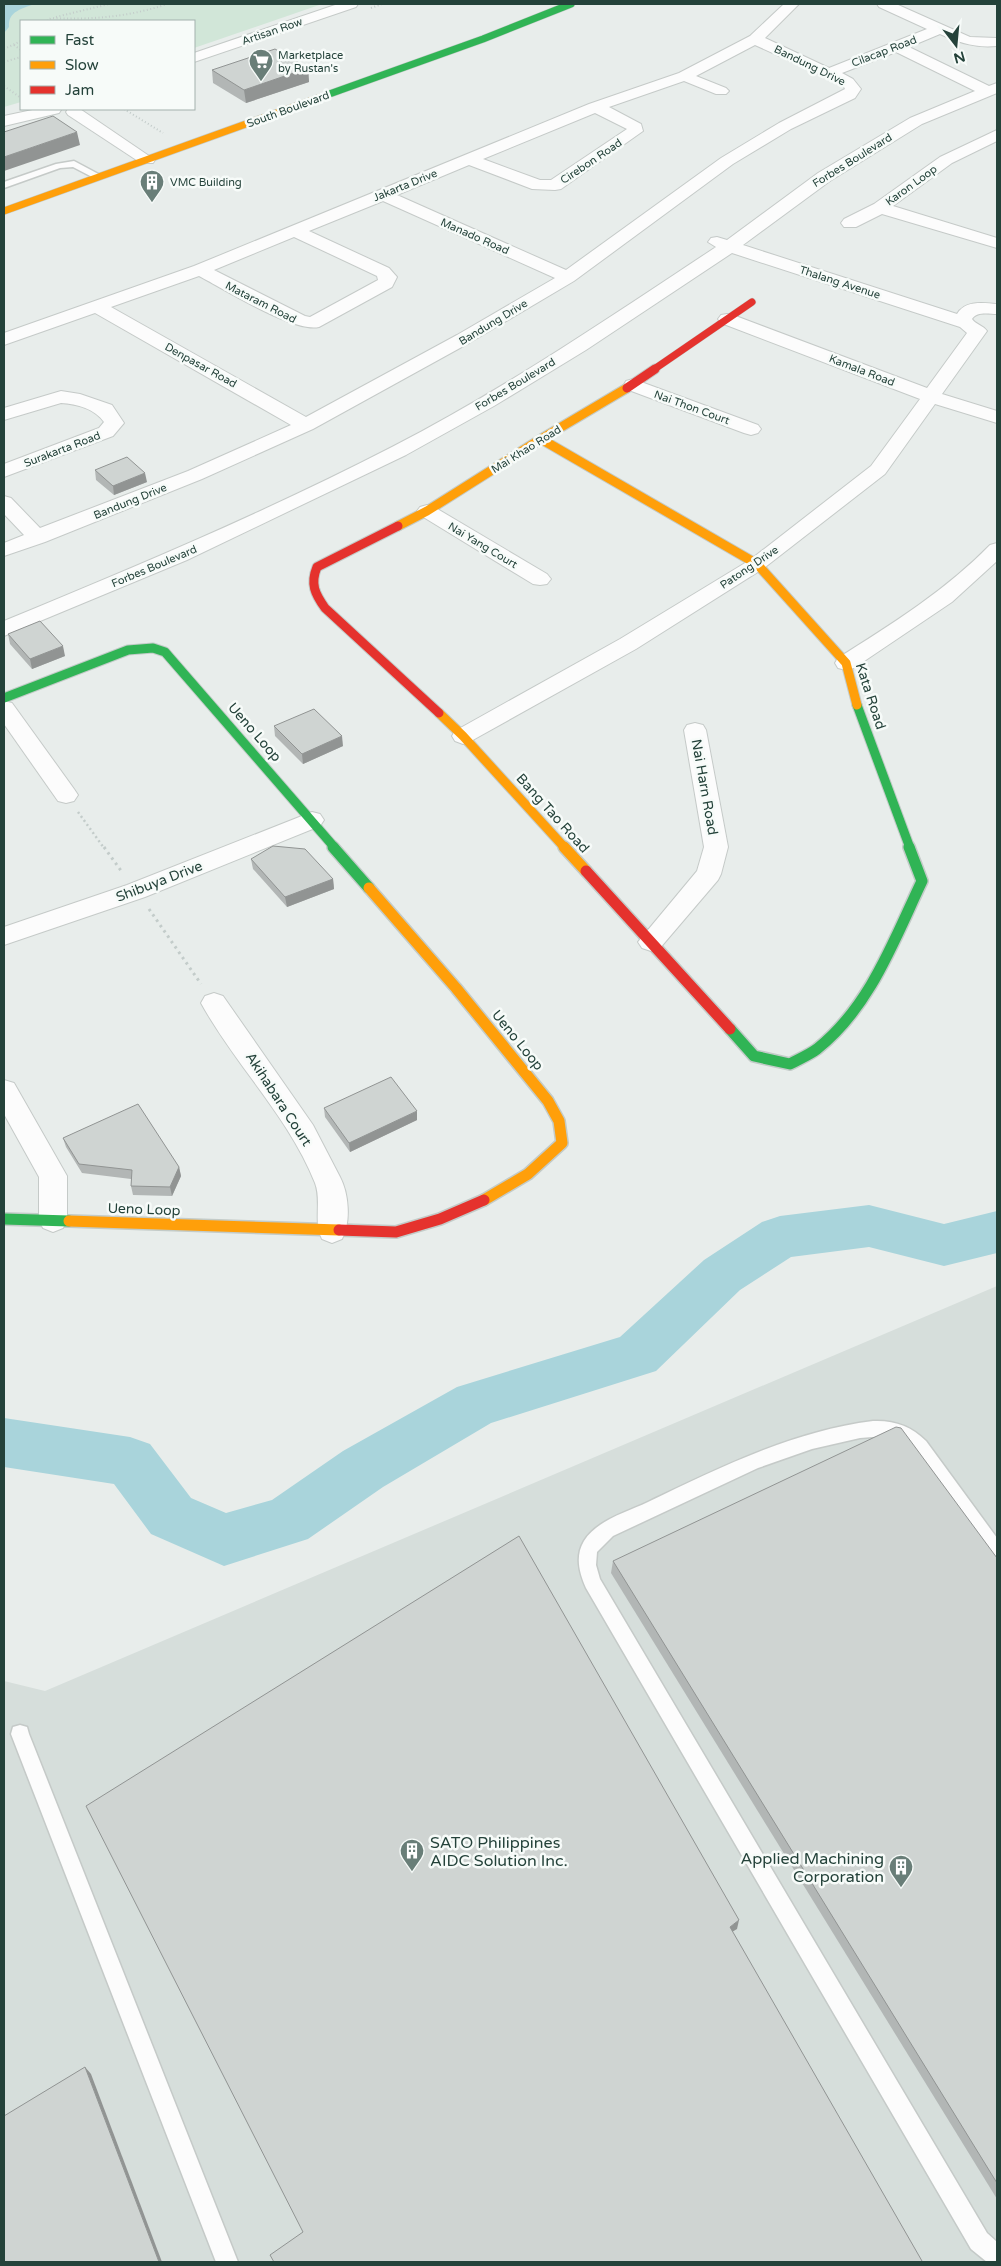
<svg xmlns="http://www.w3.org/2000/svg" width="1001" height="2266" font-family="'Varela Round',sans-serif">
<rect width="100%" height="100%" fill="#e8edeb"/>
<path fill="#d6dedb" d="M997 1286V2262H4V1681L45 1691Z"/>
<path fill="#d1e6d8" d="M4 4H322L194 48V21H21V102L4 107Z"/>
<path fill="#a9d4db" d="M4 4H34C22 9 8 11 9 27L4 33Z"/>
<g fill="none" stroke-linecap="round" stroke-linejoin="round">
<path fill="#a9d4db" fill-rule="evenodd" d="M869 1205 944 1224 997 1211V1253L944 1266 869 1247 791 1257 740 1290 656 1371 491 1423 383 1487 308 1539 224 1566 151 1534 114 1484 4 1467V1418L130 1437 150 1444 191 1498 226 1513 272 1500 343 1451 457 1387 620 1337 704 1260 762 1222 780 1216Z"/>
<defs>
<g id="lane">
<path d="M74 161 104 177 96 179 73 167 60 168 4 188V182L56 164Z"/>
<path d="M873 1421C894 1420 911 1426 926 1441L997 1538V1560L991 1558 914 1451 897 1438 885 1436 860 1438 812 1449 758 1468 613 1536 597 1552 596 1565 600 1579 987 2233 997 2242V2262H987L971 2249 586 1588C579 1572 575 1556 584 1541 597 1520 627 1512 648 1502 719 1468 793 1431 873 1421Z"/>
<path d="M20 1725 27 1727 29 1734 238 2262H216L11 1734 13 1727Z"/>
</g>
<g id="street">
<path d="M338 4H358L356 7 194 62V53Z"/>
<path d="M784 4H799L765 38 829 68 927 29 879 7 877 4H896L970 37 997 38V46C975 48 960 43 940 34L909 47 989 86 997 83V93L922 124 830 181 743 245 957 314C965 300 983 303 997 304V314C989 314 977 311 972 319 976 325 983 325 987 331L942 394 997 411V423L935 404 885 474 764 568 636 649 471 741 463 744 455 741 452 736 455 731 620 639 750 560 871 466 920 399 721 323 718 319 721 315 727 314 733 315 927 388 967 333 960 327 732 253 586 350 494 406 406 455 187 560 4 636V621C135 567 266 512 392 447 505 389 610 317 716 247L708 242 711 238 717 237 727 240 818 173 910 118 975 91 896 52 842 73 853 79 861 89 855 98 791 129 733 164 574 281 469 343 313 429 202 479 45 542 4 556V543L24 535 4 514V496L11 498 40 528 188 471 291 425 95 313 4 345V333L194 266 589 104 679 73 750 36ZM755 45 843 85 845 89 779 123 721 158 566 270 397 195 469 165 532 189 555 190 561 189 643 131 641 124 609 107 684 81 716 94H726L729 91 726 88 696 76ZM595 113 627 129 551 180H540L483 159ZM383 201 555 278 457 335 306 417 111 307 199 276C224 289 294 333 319 327L392 287 397 277 389 268 309 231ZM294 237 377 276 378 280 310 317 305 316 214 270Z"/>
<path d="M37 109 61 110 59 113 4 126V116Z"/>
<path d="M68 109H80L155 160 153 163H141L68 115 66 112Z"/>
<path d="M997 130V141L952 163 893 206 997 238V248L882 214 856 227H844L841 223 844 219 874 204 940 157Z"/>
<path d="M633 379 758 425 761 429 758 433 751 435 744 433 626 389 624 385 626 381Z"/>
<path d="M61 391 80 394 112 405 124 423 113 436 4 477V464L99 428 104 422C95 409 77 404 61 403L4 420V408Z"/>
<path d="M427 505 434 507 547 574 551 579 547 584 540 585 533 584 420 515 417 511 420 507Z"/>
<path d="M997 543V561L952 602 854 668 846 670 838 668 835 663 838 658C892 624 945 591 990 545Z"/>
<path d="M4 701 12 703 74 789 78 795 74 801 66 803 58 801 4 724Z"/>
<path d="M695 723 703 725 706 730 728 847 721 874 718 880 660 948 651 951 642 948 638 942 697 871 704 847 684 730 687 725Z"/>
<path d="M312 812 320 814 324 820 320 826 145 897 4 945V927L127 885Z"/>
<path d="M214 993 223 996 313 1125 340 1177C349 1194 351 1222 342 1239L332 1243 322 1239C313 1222 322 1201 315 1183 289 1117 235 1065 201 1003L205 996Z"/>
<path d="M4 1080 14 1083 67 1176V1220L63 1228 53 1232 43 1228 39 1220V1177L4 1114Z"/>
</g>
<path id="fast-far2" d="M321 97 483 39 571 4"/>
<g id="fast-far1">
<path d="M4 698 128 650 153 648 165 652 335 848"/>
<path d="M857 705 910 848"/>
</g>
<g id="fast">
<path d="M333 847 369 888"/>
<path d="M730 1029 754 1056 790 1064C799 1059 809 1055 817 1049 870 1007 894 940 922 881L909 847"/>
<path d="M4 1219 69 1221"/>
</g>
<path id="slow-far2" d="M4 211 321 97"/>
<g id="slow-far1">
<path d="M541 439 757 564 846 663 857 705"/>
<path d="M398 526 427 511 541 439 627 388"/>
<path d="M439 713 463 736 565 848"/>
</g>
<g id="slow">
<path d="M564 847 586 871"/>
<path d="M369 888 456 988 548 1101 559 1121 562 1143 528 1174 484 1200"/>
<path d="M69 1221 339 1230"/>
</g>
<path id="jam-far2" d="M653 370 752 302"/>
<g id="jam-far1">
<path d="M627 388 655 369"/>
<path d="M398 526 317 567C310 584 315 594 325 608L439 713"/>
</g>
<g id="jam">
<path d="M586 871 730 1029"/>
<path d="M339 1230 396 1232 440 1219 484 1200"/>
</g>
</defs>
<use href="#lane" stroke="#c5cac8" stroke-width="3"/>
<use href="#street" stroke="#c5cac8" stroke-width="2"/>
<use href="#fast-far2" stroke="#c3cbc8" stroke-width="8"/>
<use href="#fast-far1" stroke="#c3cbc8" stroke-width="11"/>
<use href="#fast" stroke="#c3cbc8" stroke-width="14"/>
<use href="#slow-far2" stroke="#c3cbc8" stroke-width="8"/>
<use href="#slow-far1" stroke="#c3cbc8" stroke-width="11"/>
<use href="#slow" stroke="#c3cbc8" stroke-width="14"/>
<use href="#jam-far2" stroke="#c3cbc8" stroke-width="8"/>
<use href="#jam-far1" stroke="#c3cbc8" stroke-width="11"/>
<use href="#jam" stroke="#c3cbc8" stroke-width="14"/>
<g stroke="#c3ccca" stroke-width="2" stroke-dasharray="1 2.5" stroke-linecap="butt">
<path d="M371 8 382 4"/>
<path d="M56 17 109 4"/>
<path d="M47 21 51 18C91 20 129 17 167 4"/>
<path d="M14 45 21 50"/>
<path d="M4 49 21 41"/>
<path d="M4 62 21 57"/>
<path d="M4 86 21 98"/>
<path d="M124 109 163 133"/>
</g>
<path stroke="#c3ccca" stroke-width="2.5" stroke-dasharray="2 3" stroke-linecap="butt" d="M78 812 104 848"/>
<g stroke="#c3ccca" stroke-width="3" stroke-dasharray="2.5 4" stroke-linecap="butt">
<path d="M104 847 122 872"/>
<path d="M149 909 201 984"/>
</g>
<use href="#lane" fill="#fcfcfc" fill-rule="evenodd"/>
<use href="#street" fill="#fcfcfc" fill-rule="evenodd"/>
<use href="#fast-far2" stroke="#30b455" stroke-width="7"/>
<use href="#fast-far1" stroke="#30b455" stroke-width="9"/>
<use href="#fast" stroke="#30b455" stroke-width="11"/>
<use href="#slow-far2" stroke="#ff9f0a" stroke-width="7"/>
<use href="#slow-far1" stroke="#ff9f0a" stroke-width="9"/>
<use href="#slow" stroke="#ff9f0a" stroke-width="11"/>
<use href="#jam-far2" stroke="#e5322d" stroke-width="7"/>
<use href="#jam-far1" stroke="#e5322d" stroke-width="9"/>
<use href="#jam" stroke="#e5322d" stroke-width="11"/>
</g>
<g fill="#b2b6b5">
<path d="M308 68 309 82 246 103 213 83 212 70Z"/>
<path d="M95 470 147 482 114 495 96 480Z"/>
<path d="M8 634 65 656 32 669 10 644Z"/>
<path d="M274 726 343 746 303 764 275 736Z"/>
<path d="M251 859 333 879 334 889 287 907 253 869Z"/>
<path d="M324 1108 417 1120 350 1152 325 1117Z"/>
<path d="M63 1138 179 1167 181 1176 172 1196 133 1195 131 1186V1179L82 1173 66 1147Z"/>
<path d="M997 1558V2199L611 1573 613 1561Z"/>
</g>
<g fill="#919493">
<path d="M308 68 309 82 246 103 244 90Z"/>
<path d="M77 132 80 145 4 171V157Z"/>
<path d="M145 473 147 482 114 495 113 486Z"/>
<path d="M63 646 65 656 32 669 30 659Z"/>
<path d="M342 736 343 746 303 764 302 754Z"/>
<path d="M333 879 334 889 287 907 285 897Z"/>
<path d="M417 1111V1120L350 1152 349 1143Z"/>
<path d="M179 1167 181 1176 172 1196 170 1187Z"/>
<path d="M739 1920 737 1929 727 1935 730 1927Z"/>
<path d="M85 2067 91 2074 162 2262H159Z"/>
</g>
<g fill="#cfd4d2" stroke="#919493">
<path d="M275 49 308 68 244 90 212 70Z"/>
<path d="M53 116 77 132 4 157V132Z"/>
<path d="M127 457 145 473 113 486 95 470Z"/>
<path d="M40 621 63 646 30 659 8 634Z"/>
<path d="M314 709 342 736 302 754 274 726Z"/>
<path d="M273 846 305 849 333 879 285 897 251 859Z"/>
<path d="M391 1077 417 1111 349 1143 324 1108Z"/>
<path d="M138 1104 179 1167 170 1187 131 1186 132 1170 79 1164 63 1138Z"/>
<path d="M896 1427 901 1428 997 1558V2183L613 1561Z"/>
<path d="M519 1536 739 1920 730 1927 922 2261 920 2262H274L270 2255 303 2232 86 1806Z"/>
<path d="M85 2067 159 2262H4V2116Z"/>
</g>
<defs>
<symbol id="supermarket-pin" viewBox="-11 -11 22 30"><path d="M0 17L-7.5 6A9.5 9.5 0 1 1 7.5 6Z" fill="#697e78" stroke="#f7fbf9"/><path d="M-6-5.5h2.5l.6 2H6L4.5 2H-2.5L-4.4-4H-6ZM-1.5 3.2a1.3 1.3 0 1 0 .1 0ZM3 3.2a1.3 1.3 0 1 0 .1 0Z" fill="#fff"/></symbol>
<symbol id="building-pin" viewBox="-11 -11 22 30"><path d="M0 17L-7.5 6A9.5 9.5 0 1 1 7.5 6Z" fill="#697e78" stroke="#f7fbf9"/><path d="M-4-6H4V6H1V3H-1V6H-4ZM-2.5-4.3h1.7v1.8h-1.7ZM.8-4.3h1.7v1.8H.8ZM-2.5-1h1.7V.8h-1.7ZM.8-1h1.7V.8H.8Z" fill="#fff"/></symbol>
</defs>
<g fill-rule="evenodd">
<use href="#supermarket-pin" x="247" y="47" width="28" height="38"/>
<use href="#building-pin" x="138" y="168" width="28" height="38"/>
<use href="#building-pin" x="398" y="1837" width="28" height="38"/>
<use href="#building-pin" x="887" y="1853" width="28" height="38"/>
</g>
<g text-anchor="middle" stroke-width="5" stroke-linejoin="round" paint-order="stroke">
<g font-size="11" fill="#24423a" stroke="#f7fbf9">
<text transform="translate(272 31) rotate(-19)" y="4">Artisan Row</text>
<text transform="translate(884 51) rotate(-21)" y="4">Cilacap Road</text>
<text transform="translate(810 65) rotate(26)" y="4">Bandung Drive</text>
<text transform="translate(288 109) rotate(-20)" y="4">South Boulevard</text>
<text transform="translate(852 160) rotate(-32)" y="4">Forbes Boulevard</text>
<text transform="translate(591 161) rotate(-34)" y="4">Cirebon Road</text>
<text transform="translate(405 185) rotate(-22)" y="4">Jakarta Drive</text>
<text transform="translate(911 185) rotate(-36)" y="4">Karon Loop</text>
<text transform="translate(475 236) rotate(24)" y="4">Manado Road</text>
<text transform="translate(840 282) rotate(18)" y="4">Thalang Avenue</text>
<text transform="translate(261 302) rotate(27)" y="4">Mataram Road</text>
<text transform="translate(493 322) rotate(-31)" y="4">Bandung Drive</text>
<text transform="translate(201 365) rotate(29)" y="4">Denpasar Road</text>
<text transform="translate(862 370) rotate(21)" y="4">Kamala Road</text>
<text transform="translate(515 384) rotate(-31)" y="4">Forbes Boulevard</text>
<text transform="translate(692 407) rotate(20)" y="4">Nai Thon Court</text>
<text transform="translate(62 449) rotate(-21)" y="4">Surakarta Road</text>
<text transform="translate(526 449) rotate(-32)" y="4">Mai Khao Road</text>
<text transform="translate(130 501) rotate(-22)" y="4">Bandung Drive</text>
<text transform="translate(483 545) rotate(31)" y="4">Nai Yang Court</text>
<text transform="translate(154 566) rotate(-23)" y="4">Forbes Boulevard</text>
<text transform="translate(749 567) rotate(-34)" y="4">Patong Drive</text>
</g>
<g font-size="11" fill="#24423a" stroke="#f7fbf9" text-anchor="start">
<text x="278" y="59">Marketplace<tspan x="278" dy="13">by Rustan's</tspan></text>
<text x="170" y="186">VMC Building</text>
</g>
<g font-size="14" fill="#24423a" stroke="#f7fbf9">
<text transform="translate(871 696) rotate(72)" y="5">Kata Road</text>
<text transform="translate(255 732) rotate(49)" y="5">Ueno Loop</text>
<text transform="translate(705 787) rotate(80)" y="5">Nai Harn Road</text>
<text transform="translate(553 813) rotate(48)" y="5">Bang Tao Road</text>
<text transform="translate(159 881) rotate(-21)" y="5">Shibuya Drive</text>
<text transform="translate(518 1040) rotate(51)" y="5">Ueno Loop</text>
<text transform="translate(279 1099) rotate(57)" y="5">Akihabara Court</text>
<text transform="translate(144 1209) rotate(2)" y="5">Ueno Loop</text>
</g>
<g font-size="16" fill="#24423a" stroke="#f7fbf9" text-anchor="start">
<text x="430" y="1848">SATO Philippines<tspan x="430" dy="18">AIDC Solution Inc.</tspan></text>
<text x="884" y="1864" text-anchor="end">Applied Machining<tspan x="884" dy="18">Corporation</tspan></text>
</g>
</g>
<rect width="1001" height="2266" fill="none" stroke="#24423a" stroke-width="10"/>
<rect x="20" y="20" width="175" height="90" fill="#f7fbf9" stroke="#a3b1ad"/>
<rect x="30" y="36" width="25" height="8" fill="#30b455" stroke="#a3b1ad"/>
<text x="65" y="45" font-size="15" fill="#24423a">Fast</text>
<rect x="30" y="61" width="25" height="8" fill="#ff9f0a" stroke="#a3b1ad"/>
<text x="65" y="70" font-size="15" fill="#24423a">Slow</text>
<rect x="30" y="86" width="25" height="8" fill="#e5322d" stroke="#a3b1ad"/>
<text x="65" y="95" font-size="15" fill="#24423a">Jam</text>
<g transform="translate(956 45) rotate(164)" stroke="#f7fbf9" stroke-width="4" paint-order="stroke">
<path d="M0-4L9 19L0 12L-9 19Z" fill="#24423a"/>
<text y="-8" font-size="14" font-weight="bold" text-anchor="middle" fill="#24423a">N</text>
</g>
</svg>
